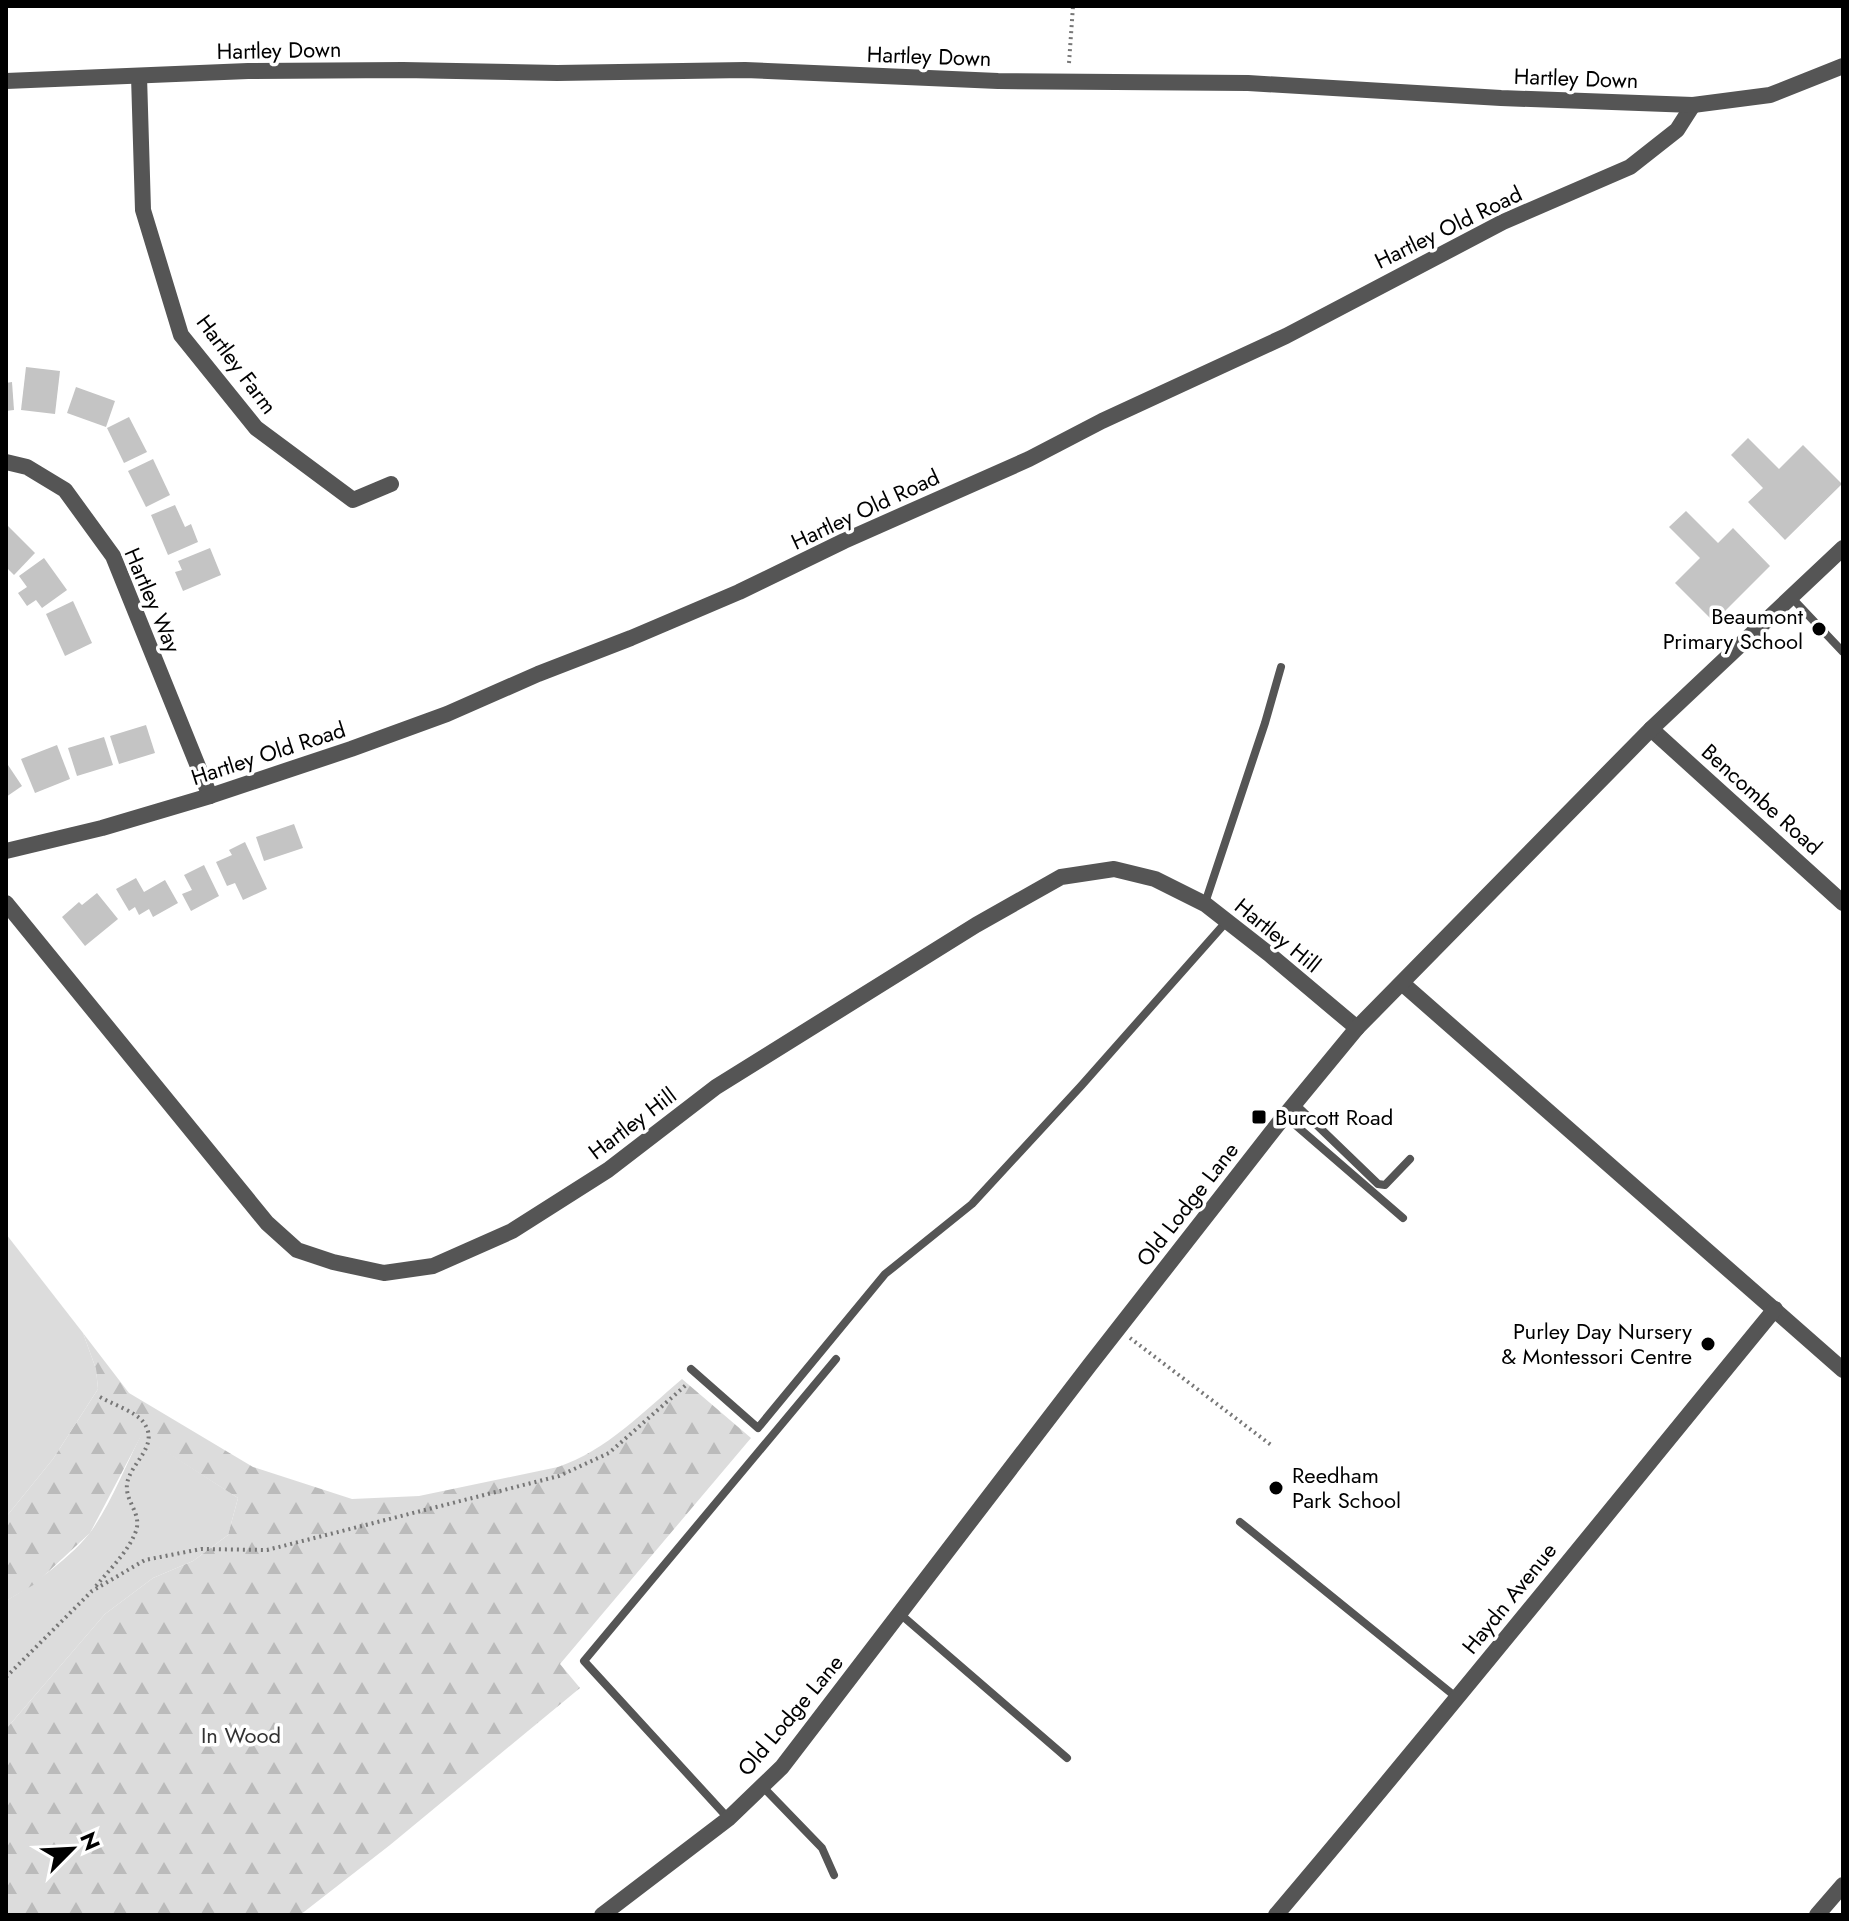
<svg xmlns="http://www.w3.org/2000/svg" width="1849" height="1921" font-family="Jost,sans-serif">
<defs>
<pattern id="forest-firs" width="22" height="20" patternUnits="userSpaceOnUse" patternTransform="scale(2)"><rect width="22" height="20" fill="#dcdcdc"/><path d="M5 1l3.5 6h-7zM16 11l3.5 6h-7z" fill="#bbb"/></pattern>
</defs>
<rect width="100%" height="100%" fill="#fff"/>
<g fill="#dcdcdc">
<path d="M6 1234 83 1333 96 1369 98 1389 53 1459 6 1517Z"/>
<path d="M141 1435 238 1498 228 1535 193 1561 153 1578 105 1614 6 1729V1601C33 1585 74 1555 92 1530 112 1501 125 1467 141 1435Z"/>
</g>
<path fill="url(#forest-firs)" d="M83 1333 129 1393 253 1467 352 1499 419 1496 558 1467C607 1450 643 1412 682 1379L751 1438 560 1664 580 1688 390 1845 300 1915H6V1729L105 1614 153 1578 193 1561 228 1535 238 1498 141 1436 90 1533 35 1584 6 1601V1517L53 1459 98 1389 96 1369Z"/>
<g fill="#c4c4c4">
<path d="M26 367 60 371 55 414 21 410Z"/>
<path d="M12 382 14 410 6 411V383Z"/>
<path d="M76 387 115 401 106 427 67 413Z"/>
<path d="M129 417 147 452 124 463 107 428Z"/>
<path d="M1748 438 1779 469 1803 445 1842 484 1785 540 1748 502 1763 488 1731 455Z"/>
<path d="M153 459 170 495 146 507 128 471Z"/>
<path d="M175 505 185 527 191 524 198 542 168 555 151 515Z"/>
<path d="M1686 511 1718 543 1733 528 1770 566 1714 622 1675 583 1700 558 1669 527Z"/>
<path d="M6 524 35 553 14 575 6 567Z"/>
<path d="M210 548 221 575 183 591 175 572 182 570 178 561Z"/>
<path d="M44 558 67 590 42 608 36 600 27 606 18 593 27 587 19 576Z"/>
<path d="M73 601 92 643 65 656 46 614Z"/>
<path d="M146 725 155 753 119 764 110 736Z"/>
<path d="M104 737 113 765 77 776 68 748Z"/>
<path d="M57 745 70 779 35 793 21 759Z"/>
<path d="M6 762 22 786 6 797Z"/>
<path d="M294 824 303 848 264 861 256 837Z"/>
<path d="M245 842 267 889 243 900 235 883 227 886 216 862 232 855 229 850Z"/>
<path d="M204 865 219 896 191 911 182 894 192 890 184 875Z"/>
<path d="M136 878 144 892 165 880 178 903 153 917 149 909 139 915 135 907 129 911 116 889Z"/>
<path d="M97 893 118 919 85 946 62 917 79 902 82 905Z"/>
</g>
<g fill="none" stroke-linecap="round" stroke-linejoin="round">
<g stroke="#777" stroke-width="4" stroke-dasharray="2 4" stroke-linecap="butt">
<path d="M1069 63 1073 6"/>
<path d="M1130 1338 1271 1445"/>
<path d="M96 1586C110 1569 128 1552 136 1531 142 1513 125 1502 127 1484 130 1463 160 1446 144 1423 136 1411 110 1404 97 1395"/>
<path d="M6 1677 92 1591 145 1560 201 1549 267 1550 559 1476 609 1453 686 1385"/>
</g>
<g stroke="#555" stroke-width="8">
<path d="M1792 598 1843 652"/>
<path d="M1205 903 1265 723 1281 667"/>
<path d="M1295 1104 1378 1184 1385 1185 1410 1159"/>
<path d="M1285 1116 1403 1218"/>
<path d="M691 1369 758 1428 885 1274 972 1204 1081 1086 1227 921"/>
<path d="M1240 1522 1456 1697"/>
<path d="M899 1613 1067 1758"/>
<path d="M763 1787 822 1848 834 1875"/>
<path d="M728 1818 584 1661 836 1359"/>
</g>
<g stroke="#555" stroke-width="16">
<path d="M139 76 143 210 181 335 256 428 353 500 391 484"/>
<path d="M6 462 27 467 65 490 113 556 210 796"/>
<path d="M1651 729 1843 903"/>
<path d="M6 851 102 828 210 796 351 749 447 714 538 674 631 638 739 592 844 541 1029 459 1102 421 1286 336 1503 222 1630 167 1677 130 1693 105"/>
<path d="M6 903 267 1223 297 1250 333 1262 384 1273 433 1266 512 1231 608 1170 716 1087 976 925 1061 877 1114 869 1155 879 1205 904 1269 954 1357 1028"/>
<path d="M1403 984 1843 1370"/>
<path d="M602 1915 728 1819 782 1767 1089 1366 1282 1119 1357 1028 1651 729 1843 548"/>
<path d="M1276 1915C1445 1716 1609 1511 1775 1309"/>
<path d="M1817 1915 1843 1885"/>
</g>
<path stroke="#555" stroke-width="16" d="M6 81 248 71 403 70 557 73 745 70 998 81 1248 83 1501 98 1693 105 1770 95 1843 66"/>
</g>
<g fill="#000" stroke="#fff" stroke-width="3">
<circle cx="1819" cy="629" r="8"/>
<rect x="1251" y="1109" width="16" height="16" rx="4"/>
<circle cx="1708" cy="1344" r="8"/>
<circle cx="1276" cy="1488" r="8"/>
</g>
<g text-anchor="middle" stroke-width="7" stroke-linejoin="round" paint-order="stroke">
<g font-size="22" fill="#000" stroke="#fff">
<text transform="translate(279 50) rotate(-1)" y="8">Hartley Down</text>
<text transform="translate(929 56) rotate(2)" y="8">Hartley Down</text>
<text transform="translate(1576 78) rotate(2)" y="8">Hartley Down</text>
<text transform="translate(1448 227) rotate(-26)" y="8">Hartley Old Road</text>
<text transform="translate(237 364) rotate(53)" y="8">Hartley Farm</text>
<text transform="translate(865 509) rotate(-25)" y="8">Hartley Old Road</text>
<text transform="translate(153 600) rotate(67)" y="8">Hartley Way</text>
<text transform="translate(268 753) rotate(-18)" y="8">Hartley Old Road</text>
<text transform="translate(1762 799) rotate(42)" y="8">Bencombe Road</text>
<text transform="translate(1278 935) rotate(39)" y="8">Hartley Hill</text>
<text transform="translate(632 1123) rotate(-37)" y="8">Hartley Hill</text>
<text transform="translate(1187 1204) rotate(-52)" y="8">Old Lodge Lane</text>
<text transform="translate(1509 1598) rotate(-51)" y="8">Haydn Avenue</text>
<text transform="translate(790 1715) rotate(-50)" y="8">Old Lodge Lane</text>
</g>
<g font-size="22" fill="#000" stroke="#fff" text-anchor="end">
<text x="1803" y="624">Beaumont<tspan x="1803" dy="25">Primary School</tspan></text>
<text x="1275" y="1125" text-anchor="start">Burcott Road</text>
<text x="1692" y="1339">Purley Day Nursery<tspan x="1692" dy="25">&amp; Montessori Centre</tspan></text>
<text x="1292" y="1483" text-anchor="start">Reedham<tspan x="1292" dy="25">Park School</tspan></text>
</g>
<g font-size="22" fill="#333" stroke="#fff">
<text x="241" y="1743">In Wood</text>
</g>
</g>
<rect width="1849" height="1921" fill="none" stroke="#000000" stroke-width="16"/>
<g transform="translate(72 1849) rotate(66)" stroke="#ffffff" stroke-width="6" paint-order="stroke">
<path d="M0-6L14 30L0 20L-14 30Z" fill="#000000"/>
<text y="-12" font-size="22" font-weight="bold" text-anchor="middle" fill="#000000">N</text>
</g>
</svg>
